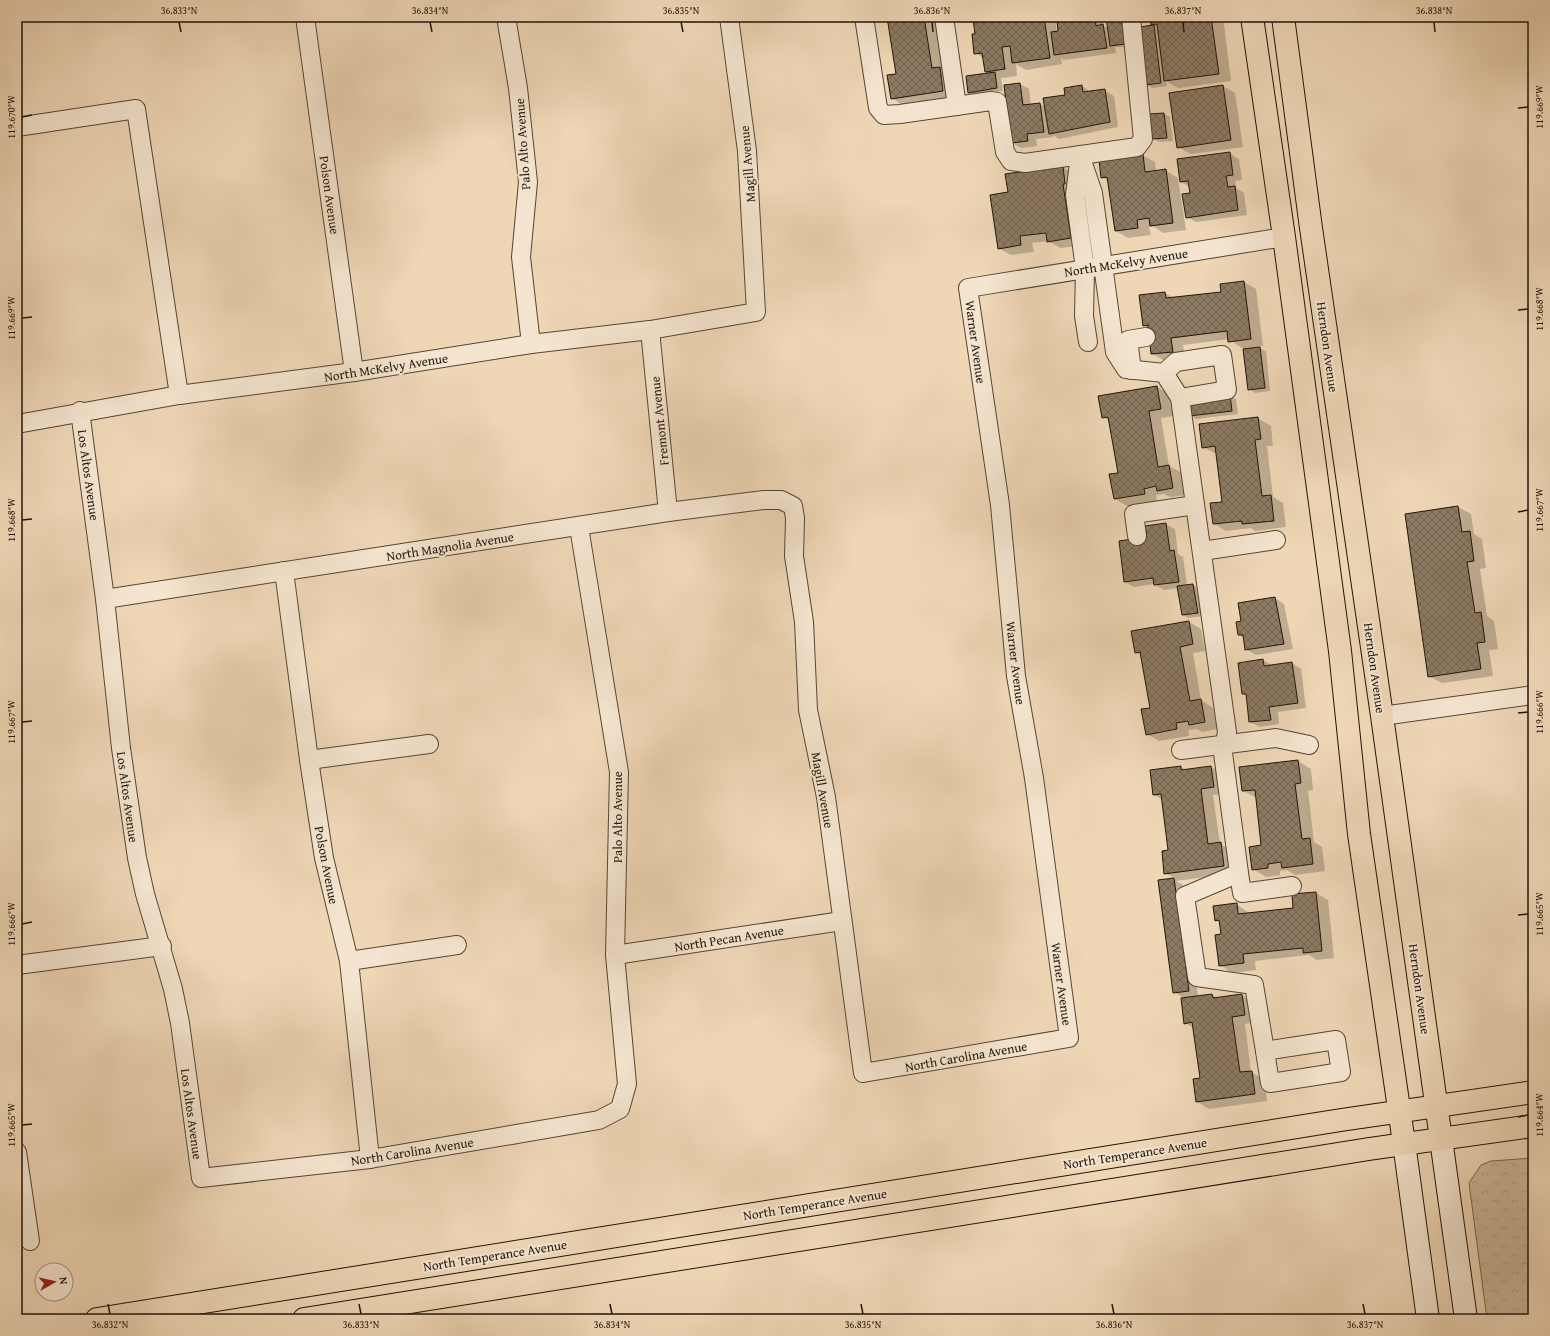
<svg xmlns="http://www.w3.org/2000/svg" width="1550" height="1336" font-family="'Gentium Book Plus',serif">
<defs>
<pattern id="forest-crowns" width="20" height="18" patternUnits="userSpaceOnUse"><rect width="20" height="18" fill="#ccb699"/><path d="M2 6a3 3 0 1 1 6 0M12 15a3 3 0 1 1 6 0" fill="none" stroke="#af9c82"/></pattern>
<pattern id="building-cross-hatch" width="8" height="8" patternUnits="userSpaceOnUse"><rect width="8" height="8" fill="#8c7a63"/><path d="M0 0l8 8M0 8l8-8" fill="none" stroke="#726350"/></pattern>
</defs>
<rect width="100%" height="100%" fill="#efd7b6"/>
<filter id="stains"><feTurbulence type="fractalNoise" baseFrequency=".005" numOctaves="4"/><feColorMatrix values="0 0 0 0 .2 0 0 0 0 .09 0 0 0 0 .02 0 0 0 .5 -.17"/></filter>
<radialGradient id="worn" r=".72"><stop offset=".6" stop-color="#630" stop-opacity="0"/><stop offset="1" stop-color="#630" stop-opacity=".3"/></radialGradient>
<path fill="url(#forest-crowns)" stroke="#766652" d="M1533 1158V1319H1487L1469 1183 1481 1165 1491 1161Z"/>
<g fill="#0003" fill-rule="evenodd">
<path d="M881 17H935L943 70 955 98 904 106 892 98 897 75 889 22Z"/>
<path d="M970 17H1126L1130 47H1115L1116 53 1064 60 1061 58 1062 64 1026 70 1016 64 1017 76 1001 78 1003 91 975 95 969 92 989 74 986 72 984 58 975 53 977 35 975 22ZM1107 18 1109 29 1104 26 1103 19ZM1056 25H1058L1059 32H1057Z"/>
<path d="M1151 17H1223L1231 81 1178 88 1166 81 1167 86 1152 88 1146 84 1140 28 1155 26 1152 24Z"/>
<path d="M1020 84 1029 89 1031 105 1040 104 1046 107 1082 86 1091 92 1104 90 1114 96 1118 127 1059 139 1053 135V137L1036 139 1037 146 1021 148 1012 143Z"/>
<path d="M1223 86 1235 93 1243 147 1191 154 1178 147Z"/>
<path d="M1164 114 1170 117 1173 141 1159 142 1153 138Z"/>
<path d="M1229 153 1239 159 1242 180 1235 181 1236 188 1244 193 1247 215 1196 222 1187 217 1191 194 1190 187 1181 182Z"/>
<path d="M1142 155 1155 162 1156 172 1165 170 1178 178 1186 230 1163 233 1153 226 1149 227 1151 235 1128 238 1116 231 1109 181 1102 177Z"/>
<path d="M1063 167 1075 174 1083 245 1061 248 1048 241 1032 243 1034 252 1011 255 998 248 1009 193Z"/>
<path d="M1244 282 1256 289 1263 346 1257 347 1266 351 1270 391 1255 393 1249 389 1244 348H1242L1229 339 1183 345 1185 358 1165 361 1152 354 1150 329 1144 326 1165 293 1174 298 1222 292Z"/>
<path d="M1157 387 1169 394 1173 416 1161 418 1169 466 1182 473 1185 495 1170 497 1164 494 1156 495 1157 501 1127 506 1115 499 1119 474 1110 421 1103 417Z"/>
<path d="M1230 396 1236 399 1238 414 1196 419 1190 415Z"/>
<path d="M1258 418 1271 426 1273 446H1267L1273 497 1283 503 1286 527 1255 531 1251 528 1226 531 1214 524 1223 503 1217 454 1202 447Z"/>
<path d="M1458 507 1471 514 1474 534 1482 539 1486 568 1480 569 1487 616 1494 621 1498 649 1489 650 1493 676 1442 683 1429 676Z"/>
<path d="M1166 524 1175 529 1178 554 1183 557 1187 586 1193 585 1199 588 1203 616 1188 618 1182 614 1178 588 1164 590 1154 584 1134 587 1125 582 1148 538Z"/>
<path d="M1275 598 1284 604 1293 649 1256 655 1246 649 1245 638 1239 635 1242 622Z"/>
<path d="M1189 622 1201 629 1205 651 1193 653 1201 700 1213 708 1217 729 1202 732 1197 729 1188 730 1189 736 1159 741 1147 734 1151 709 1142 656 1136 652Z"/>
<path d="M1263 660 1273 666 1292 663 1301 669 1306 708 1278 712 1279 724 1260 727 1250 722 1247 696 1243 693Z"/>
<path d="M1298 761 1311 769 1313 790 1308 791 1314 842 1322 847 1325 871 1295 875 1287 870 1280 871V875L1266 877 1253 869 1262 846 1257 798 1243 791Z"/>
<path d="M1181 767 1186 770 1211 767 1223 774 1226 794 1213 795 1220 844 1233 851 1236 873 1176 881 1183 885 1198 997 1212 995 1218 998 1242 995 1254 1003 1257 1022 1245 1024 1251 1072 1264 1079 1267 1101 1209 1109 1196 1101 1201 1079 1194 1028 1185 1023 1184 998 1174 992 1159 881 1176 879 1165 873 1170 851 1163 800 1154 795Z"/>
<path d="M1316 893 1328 900 1334 958 1317 960 1309 955 1255 961 1256 970 1232 973 1220 965 1222 935 1221 923 1216 920 1236 904 1249 913 1294 908Z"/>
</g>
<g fill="url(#building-cross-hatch)" stroke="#20150a">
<path d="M887 17H924L932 68 940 67 943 91 891 99 887 75 896 74Z"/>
<path d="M969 17H1044L1050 58 1012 63 1010 46 1002 47 1005 69 985 72 982 53 974 54 972 34H975L973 19 970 20Z"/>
<path d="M1045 17H1095L1096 26 1103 24 1107 48 1054 55 1051 32 1058 31 1057 19 1046 21Z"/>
<path d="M1106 17H1121L1125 44 1110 46Z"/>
<path d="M1150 17H1211L1219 74 1164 81 1157 24 1151 25Z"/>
<path d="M1154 25 1161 83 1145 85 1139 27Z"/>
<path d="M995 72 997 88 968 93 966 76Z"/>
<path d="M1020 83 1023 105 1040 103 1044 132 1027 134 1028 141 1011 143 1004 85Z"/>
<path d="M1082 85 1083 92 1105 89 1110 122 1049 134 1043 98 1065 95 1064 88Z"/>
<path d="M1223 85 1231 140 1177 148 1169 93Z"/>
<path d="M1164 113 1167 138 1152 139 1149 114Z"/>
<path d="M1230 152 1233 175 1226 176 1228 187 1235 186 1238 210 1186 218 1182 194 1190 193 1188 181 1180 182 1177 159Z"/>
<path d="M1143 154 1145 172 1166 169 1173 223 1150 226 1149 218 1137 220 1138 228 1115 231 1107 177 1101 178 1099 160Z"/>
<path d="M1063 166 1065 184H1063L1071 238 1047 242 1046 233 1020 236 1021 245 998 249 990 195 1008 192 1005 174Z"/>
<path d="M1244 281 1251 339 1228 342 1227 331 1171 338 1173 352 1151 354 1148 325 1143 326 1139 295 1165 292 1166 298 1221 292 1220 284Z"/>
<path d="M1260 347 1265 388 1248 390 1243 349Z"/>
<path d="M1157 386 1161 409 1149 411 1158 467 1169 465 1173 488 1157 491 1156 486 1144 489 1145 494 1114 499 1109 474 1118 473 1108 417 1102 418 1098 396Z"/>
<path d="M1230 395 1232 411 1189 416 1187 400Z"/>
<path d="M1258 417 1261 439 1255 440 1262 496 1271 495 1274 521 1242 524V521L1213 524 1210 503 1222 502 1215 446 1202 448 1199 424Z"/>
<path d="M1458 506 1462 532 1470 531 1474 561 1467 562 1475 613 1481 612 1485 642 1477 643 1481 669 1428 677 1405 514Z"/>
<path d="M1166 523 1170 551 1174 550 1179 582 1154 585 1153 578 1124 582 1119 541 1147 537 1145 526Z"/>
<path d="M1193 584 1198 613 1182 615 1177 586Z"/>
<path d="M1275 597 1284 644 1245 650 1243 635H1238L1236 622 1241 621 1238 603Z"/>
<path d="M1189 621 1193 644 1180 647 1190 701 1201 699 1205 722 1189 725 1188 721 1176 723 1177 729 1146 735 1141 709 1150 708 1140 652 1135 653 1131 631Z"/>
<path d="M1263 659 1264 666 1292 662 1298 703 1269 707 1271 720 1249 722 1246 694H1242L1238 663Z"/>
<path d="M1298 760 1301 783 1295 784 1302 839 1310 838 1313 864 1282 868 1281 862 1268 864V868L1252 870 1249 847 1261 845 1255 790 1242 791 1239 767Z"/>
<path d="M1181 766V770L1211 766 1214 787 1201 789 1208 844 1221 842 1224 866 1164 874 1162 851 1168 850 1161 794 1153 795 1150 770Z"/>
<path d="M1174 878 1189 991 1173 993 1158 880Z"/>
<path d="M1316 892 1322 951 1303 953V948L1243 954 1244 963 1219 966 1215 935 1221 934 1219 920 1215 921 1213 906 1237 903 1238 914 1293 908 1292 894Z"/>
<path d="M1212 994 1213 998 1242 994 1245 1015 1232 1017 1240 1072 1252 1071 1255 1094 1196 1102 1193 1079 1200 1078 1192 1022 1184 1024 1181 998Z"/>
</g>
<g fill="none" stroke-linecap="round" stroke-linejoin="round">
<defs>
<g id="street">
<path d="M305 17 354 372"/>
<path d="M506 17 518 88 528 182 521 257 531 344"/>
<path d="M864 17 878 108 884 115 900 114 991 101 997 102 1005 152 1011 161 1025 163 1137 147 1143 139 1131 17"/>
<path d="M944 17 957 106"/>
<path d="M17 127 136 109 179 395"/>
<path d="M650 330 668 512"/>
<path d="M1088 342 1084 316 1085 269 1075 195 1080 155 1093 193 1115 352 1126 369 1164 373 1180 398 1227 732 1223 753 1239 873 1185 896 1197 977 1254 985 1265 1051"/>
<path d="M1132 370 1128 340 1146 337"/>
<path d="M1164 373 1176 362 1222 355 1227 390 1180 398"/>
<path d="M80 411 105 599 121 748 137 858 145 894 173 989 180 1023 201 1178 370 1159 599 1120 620 1109 627 1084 615 955 619 772 579 527"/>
<path d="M17 424 179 395 354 372 531 344 650 330 756 312 747 151 729 17"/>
<path d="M1137 536 1134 514 1195 505"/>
<path d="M1202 551 1276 540"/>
<path d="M284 571 309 760 324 858 349 961 370 1159"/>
<path d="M105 599 668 512 764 500H781L793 506 795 518 794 556 804 622 808 710 826 797 863 1073 1069 1038 1034 778 1016 676 1000 505 968 288 1284 237"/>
<path d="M1382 716 1533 695"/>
<path d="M1181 750 1276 738 1309 745"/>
<path d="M309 760 429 744"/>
<path d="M1239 873 1242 893 1292 886"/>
<path d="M615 955 842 921"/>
<path d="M349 961 457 945"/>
<path d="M17 965 162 946"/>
<path d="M1336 1040 1341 1072 1270 1083 1265 1051Z"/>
<path d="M17 1152 30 1241"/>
</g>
<g id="secondary">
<path d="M1441 1139 1466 1319"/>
<path d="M1404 1143 1428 1319"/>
</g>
<g id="primary">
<path d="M1252 17 1284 237 1340 651 1359 834 1404 1143"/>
<path d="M1283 17 1311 228 1382 716 1441 1139"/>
<path d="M97 1319 1341 1120 1533 1092"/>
<path d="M304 1319 1369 1149 1533 1126"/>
</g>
</defs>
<use href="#street" stroke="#544635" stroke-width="20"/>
<use href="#secondary" stroke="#20150a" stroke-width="24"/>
<use href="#primary" stroke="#20150a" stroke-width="24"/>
<use href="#street" stroke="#f5e5d0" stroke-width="18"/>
<use href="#secondary" stroke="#f5e5d0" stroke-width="22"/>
<use href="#primary" stroke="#efd7b6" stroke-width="22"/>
</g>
<path fill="none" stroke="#20150a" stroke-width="1.5" d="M179 22 181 32M430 22 432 32M681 22 683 32M932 22 933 32M1183 22 1184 32M1434 22 1435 32M1518 108 1528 107M22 117 32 115M1518 310 1528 309M22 318 32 317M1518 512 1528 510M22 520 32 519M1518 713 1528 712M22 722 32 721M1518 915 1528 914M22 924 32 922M1518 1117 1528 1115M22 1125 32 1124M108 1304 110 1314M359 1304 361 1314M610 1304 612 1314M861 1304 863 1314M1112 1304 1114 1314M1363 1304 1365 1314"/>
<g text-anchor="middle" stroke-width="4" stroke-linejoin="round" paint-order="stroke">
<g font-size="13" fill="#20150a" stroke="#f5e5d0">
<text transform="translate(522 144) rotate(-94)" y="5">Palo Alto Avenue</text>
<text transform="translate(747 164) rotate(-95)" y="5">Magill Avenue</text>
<text transform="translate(330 195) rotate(82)" y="5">Polson Avenue</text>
<text transform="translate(1126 262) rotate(-9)" y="5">North McKelvy Avenue</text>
<text transform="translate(976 342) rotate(82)" y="5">Warner Avenue</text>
<text transform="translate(1328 347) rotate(82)" y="5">Herndon Avenue</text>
<text transform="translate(386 367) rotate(-9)" y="5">North McKelvy Avenue</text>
<text transform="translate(659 421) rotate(-96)" y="5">Fremont Avenue</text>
<text transform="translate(89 475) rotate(82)" y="5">Los Altos Avenue</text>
<text transform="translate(450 546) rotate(-9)" y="5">North Magnolia Avenue</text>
<text transform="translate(1016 663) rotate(83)" y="5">Warner Avenue</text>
<text transform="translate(1375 668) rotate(82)" y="5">Herndon Avenue</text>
<text transform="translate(823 790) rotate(80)" y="5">Magill Avenue</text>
<text transform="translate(128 797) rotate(82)" y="5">Los Altos Avenue</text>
<text transform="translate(617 817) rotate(-90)" y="5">Palo Alto Avenue</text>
<text transform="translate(327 865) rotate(79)" y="5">Polson Avenue</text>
<text transform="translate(729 938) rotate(-9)" y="5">North Pecan Avenue</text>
<text transform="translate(1062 984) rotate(82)" y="5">Warner Avenue</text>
<text transform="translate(1420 989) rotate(82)" y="5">Herndon Avenue</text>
<text transform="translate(966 1056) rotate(-10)" y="5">North Carolina Avenue</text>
<text transform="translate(192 1114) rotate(82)" y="5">Los Altos Avenue</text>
<text transform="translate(412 1151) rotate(-9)" y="5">North Carolina Avenue</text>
<text transform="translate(1135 1153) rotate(-9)" y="5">North Temperance Avenue</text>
<text transform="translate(815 1204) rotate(-9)" y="5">North Temperance Avenue</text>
<text transform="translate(495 1255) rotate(-9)" y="5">North Temperance Avenue</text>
</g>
</g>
<rect width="1550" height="1336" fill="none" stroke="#efd7b6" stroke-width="44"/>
<g transform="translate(54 1282) rotate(82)"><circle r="19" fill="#f5e5d0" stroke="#a09281"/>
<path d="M0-3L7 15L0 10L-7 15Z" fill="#8f2418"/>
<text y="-6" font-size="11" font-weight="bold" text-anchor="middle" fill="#20150a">N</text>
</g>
<rect x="22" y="22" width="1506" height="1292" fill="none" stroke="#20150a" stroke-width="1.5"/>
<g font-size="10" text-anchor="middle" fill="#20150a">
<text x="179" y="14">36.833°N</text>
<text x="430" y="14">36.834°N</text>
<text x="681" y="14">36.835°N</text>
<text x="932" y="14">36.836°N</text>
<text x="1183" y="14">36.837°N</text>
<text x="1434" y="14">36.838°N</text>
<text transform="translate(1539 107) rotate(-90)" y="4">119.669°W</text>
<text transform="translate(11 117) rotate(-90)" y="4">119.670°W</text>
<text transform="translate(1539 309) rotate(-90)" y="4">119.668°W</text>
<text transform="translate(11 318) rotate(-90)" y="4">119.669°W</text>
<text transform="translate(1539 510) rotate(-90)" y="4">119.667°W</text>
<text transform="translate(11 520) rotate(-90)" y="4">119.668°W</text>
<text transform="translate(1539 712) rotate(-90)" y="4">119.666°W</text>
<text transform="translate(11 722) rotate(-90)" y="4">119.667°W</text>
<text transform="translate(1539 914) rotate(-90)" y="4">119.665°W</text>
<text transform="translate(11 924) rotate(-90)" y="4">119.666°W</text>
<text transform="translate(1539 1115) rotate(-90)" y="4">119.664°W</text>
<text transform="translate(11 1125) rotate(-90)" y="4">119.665°W</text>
<text x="110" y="1328">36.832°N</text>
<text x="361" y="1328">36.833°N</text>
<text x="612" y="1328">36.834°N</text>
<text x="863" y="1328">36.835°N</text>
<text x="1114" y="1328">36.836°N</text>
<text x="1365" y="1328">36.837°N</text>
</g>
<rect width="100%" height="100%" filter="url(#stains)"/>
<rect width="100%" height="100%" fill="url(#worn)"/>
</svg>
